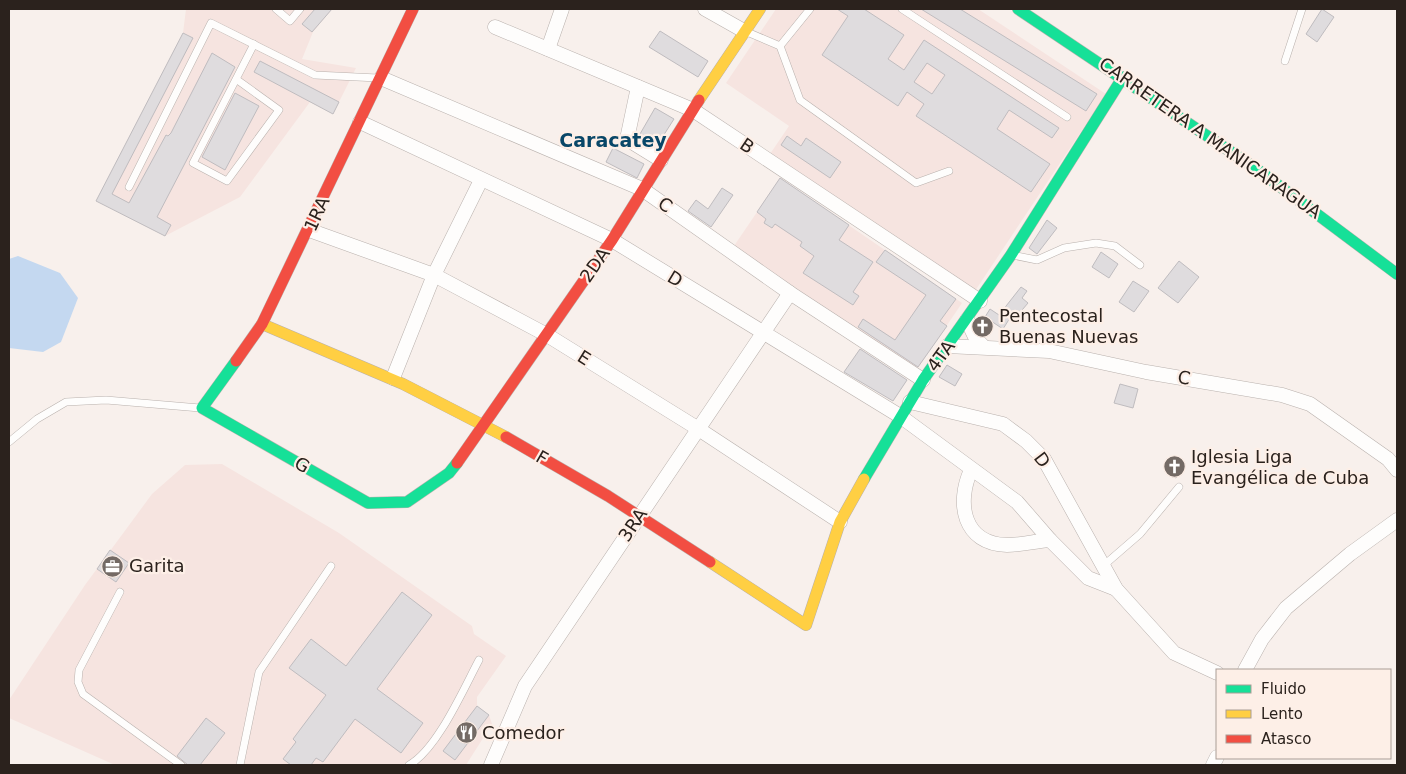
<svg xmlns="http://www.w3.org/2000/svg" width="1406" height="774" font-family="'DejaVu Sans',sans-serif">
<rect width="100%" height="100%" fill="#f8f0ec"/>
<g fill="#f6e4e0">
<path d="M186 9H332L313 32 302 59 356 68 333 114 310 102 240 197 165 236 96 201 183 33Z"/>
<path d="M776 9H978L1106 94 975 291 770 154 789 126 726 83Z"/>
<path d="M780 178 962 303 916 371 734 246Z"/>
<path d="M222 464 339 533 472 626 474 634 506 656 477 697V706L489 715 492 724 466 765H115L9 718V700L85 585 152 494 185 465Z"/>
</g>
<path fill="#c4d8f0" d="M18 256 60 273 78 298 61 342 43 352 9 348V259Z"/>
<g fill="#dfdcde" stroke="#bfbcbf" fill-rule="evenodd">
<path d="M315 9H332L312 32 302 24Z"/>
<path d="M837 9H864L904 35 888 59 904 70 924 40 1059 128 1052 138 1009 110 997 129 1050 164 1031 192 916 116 924 104 907 92 898 106 822 55 848 16ZM927 63 945 75 932 94 914 82Z"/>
<path d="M921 9H960L1097 94 1086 111Z"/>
<path d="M1322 9 1334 17 1317 42 1306 34Z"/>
<path d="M660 31 708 61 698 77 649 47Z"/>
<path d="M183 33 193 38 112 194 129 203 166 135 168 136 171 133 212 53 235 67 157 217 171 225 165 236 96 201Z"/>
<path d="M260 61 339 102 333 114 254 72Z"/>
<path d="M235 93 259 106 225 170 202 157Z"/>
<path d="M655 108 674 119 658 144 640 134Z"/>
<path d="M787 136 801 146 806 138 841 162 830 178 781 145Z"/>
<path d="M613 148 644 164 637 178 606 162Z"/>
<path d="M780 178 849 225 839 240 873 262 853 292 859 296 853 305 803 273 814 256 800 246 802 242 775 224 772 228 764 223 766 219 757 212Z"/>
<path d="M722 188 733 195 711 227 688 211 696 200 708 209Z"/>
<path d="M1047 220 1057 228 1037 254 1029 248Z"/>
<path d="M885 250 956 299 940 321 947 326 918 367 858 327 863 319 895 340 926 295 876 262Z"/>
<path d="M1101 252 1118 264 1109 278 1092 267Z"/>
<path d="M1179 261 1199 277 1178 303 1158 288Z"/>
<path d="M1133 281 1149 291 1134 312 1119 302Z"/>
<path d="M1021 287 1027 291 1022 298 1028 303 1017 316 1013 313 1003 329 985 317 990 309 999 315Z"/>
<path d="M983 318 991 323 984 335 979 324Z"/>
<path d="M860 349 907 380 893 401 844 372Z"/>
<path d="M947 365 962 374 955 386 939 377Z"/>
<path d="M1120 384 1138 389 1133 408 1114 403Z"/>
<path d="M1174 456 1185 463 1176 478 1165 472Z"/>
<path d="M110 550 129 563 116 582 97 569Z"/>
<path d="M402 592 432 615 377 689 423 723 401 753 355 719 323 762 316 758 311 765H291L283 759 296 742 293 739 326 695 289 668 311 639 346 666Z"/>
<path d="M477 706 489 715 455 760 443 751Z"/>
<path d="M206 718 225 733 200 765H188L177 756Z"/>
</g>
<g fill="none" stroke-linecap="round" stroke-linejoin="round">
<defs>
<g id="lane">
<path d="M276 9 290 21 300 9"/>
<path d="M810 9 780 46 800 100 916 183 949 171"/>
<path d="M902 9 1067 117"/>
<path d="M747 32 780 46"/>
<path d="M1285 61 1302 9"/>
<path d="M236 79 279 110 227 181 193 163 254 44"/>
<path d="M129 187 211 23 315 75 378 78"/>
<path d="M1012 255 1037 260 1064 248 1096 243 1115 246 1140 265"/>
<path d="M9 442 37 419 66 402 106 400 200 408"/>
<path d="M1103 566 1140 534 1179 487"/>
<path d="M120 592 79 670 78 682 83 694 181 765"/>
<path d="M240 765 259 672 331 566"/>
<path d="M409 765C437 750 464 688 479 660"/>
</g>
<g id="street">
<path d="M705 9 744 31"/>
<path d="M495 27 693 110 980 301"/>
<path d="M548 49 562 9"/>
<path d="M381 78 642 189 790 293 923 380"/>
<path d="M638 87 627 139 661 160"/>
<path d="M360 122 612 240 900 416 1017 502 1050 540 1088 578 1116 589"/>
<path d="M309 230 434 275 547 335 697 428 840 522"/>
<path d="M967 320 976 339 984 347"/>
<path d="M947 346 1049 351 1146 372 1282 395 1310 404 1388 459 1397 470"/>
<path d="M393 378 434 275 481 180"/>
<path d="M910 402 1003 424 1026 441 1044 459 1116 589 1174 653 1217 673"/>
<path d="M971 470C956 503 963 544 1007 545 1021 545 1036 541 1050 540"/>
<path d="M1245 670 1262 639 1286 608 1350 554 1397 520"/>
<path d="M491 765 525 686 790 293"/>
<path d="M1213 765 1217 757"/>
</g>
<g id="fast">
<path d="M1018 9 1258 170 1397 274"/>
<path d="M236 361 202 408 368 503 407 502 449 473 457 463"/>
<path d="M864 479 923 380 1011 255 1123 77"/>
</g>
<g id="slow">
<path d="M699 100 760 9"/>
<path d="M262 324 403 384 506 437"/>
<path d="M710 562 806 625 840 522 864 479"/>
</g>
<g id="jam">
<path d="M236 361 262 324 413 9"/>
<path d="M506 437 608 496 710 562"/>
<path d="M457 463 612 240 699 100"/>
</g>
</defs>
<use href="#lane" stroke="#b9b1ad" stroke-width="8"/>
<use href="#street" stroke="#b9b1ad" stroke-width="15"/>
<use href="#fast" stroke="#b9b1ad" stroke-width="12"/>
<use href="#slow" stroke="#b9b1ad" stroke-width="12"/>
<use href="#jam" stroke="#b9b1ad" stroke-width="12"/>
<use href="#lane" stroke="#fefdfc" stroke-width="7"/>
<use href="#street" stroke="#fefdfc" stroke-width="14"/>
<use href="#fast" stroke="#16e098" stroke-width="11"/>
<use href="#slow" stroke="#ffcf43" stroke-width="11"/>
<use href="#jam" stroke="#f24e42" stroke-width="11"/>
</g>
<defs>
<symbol id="church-disc" viewBox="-11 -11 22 22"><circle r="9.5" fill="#736a65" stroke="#fdefe7"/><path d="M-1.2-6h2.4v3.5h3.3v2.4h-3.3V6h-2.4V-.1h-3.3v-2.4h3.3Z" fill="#fff"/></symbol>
<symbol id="office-disc" viewBox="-11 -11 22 22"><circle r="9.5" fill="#736a65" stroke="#fdefe7"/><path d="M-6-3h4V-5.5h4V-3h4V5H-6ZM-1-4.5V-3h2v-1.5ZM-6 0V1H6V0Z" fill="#fff"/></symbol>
<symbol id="restaurant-disc" viewBox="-11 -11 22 22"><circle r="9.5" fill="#736a65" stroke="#fdefe7"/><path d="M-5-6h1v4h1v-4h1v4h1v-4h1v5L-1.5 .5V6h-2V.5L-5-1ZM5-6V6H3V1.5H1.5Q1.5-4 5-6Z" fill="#fff"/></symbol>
</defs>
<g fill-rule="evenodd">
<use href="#church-disc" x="970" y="314" width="25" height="25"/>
<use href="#church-disc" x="1162" y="454" width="25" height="25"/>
<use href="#office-disc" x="100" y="554" width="25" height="25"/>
<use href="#restaurant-disc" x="454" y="720" width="25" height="25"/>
</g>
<g text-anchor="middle" stroke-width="4.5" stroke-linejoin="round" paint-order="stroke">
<g font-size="18" fill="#2b221d" stroke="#fdefe7">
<text transform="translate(1210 138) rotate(35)" y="6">CARRETERA A MANICARAGUA</text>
<text transform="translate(747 146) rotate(34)" y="6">B</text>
<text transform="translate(665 205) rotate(35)" y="6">C</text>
<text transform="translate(317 214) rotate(-65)" y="6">1RA</text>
<text transform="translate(595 265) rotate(-55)" y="6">2DA</text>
<text transform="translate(675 279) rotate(31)" y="6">D</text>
<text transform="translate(941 356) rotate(-54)" y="6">4TA</text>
<text transform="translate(584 358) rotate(32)" y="6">E</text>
<text transform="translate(1184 378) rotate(10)" y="6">C</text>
<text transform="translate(542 458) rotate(30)" y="6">F</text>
<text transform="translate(1042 460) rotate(53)" y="6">D</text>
<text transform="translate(302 465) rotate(30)" y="6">G</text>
<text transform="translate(633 525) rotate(-56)" y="6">3RA</text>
</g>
<g font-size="18" fill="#2b221d" stroke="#fdefe7" text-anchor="start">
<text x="999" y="322">Pentecostal<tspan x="999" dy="21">Buenas Nuevas</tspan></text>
<text x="1191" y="463">Iglesia Liga<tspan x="1191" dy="21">Evangélica de Cuba</tspan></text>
<text x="129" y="572">Garita</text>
<text x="482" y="739">Comedor</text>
</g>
<g font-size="19" font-weight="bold" fill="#094768" stroke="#fdefe7">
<text x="613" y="147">Caracatey</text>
</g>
</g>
<rect width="1406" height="774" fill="none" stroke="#2b221d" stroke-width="20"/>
<rect x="1216" y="669" width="175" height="90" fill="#fdefe7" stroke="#a99d96"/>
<rect x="1226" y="685" width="25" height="8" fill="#16e098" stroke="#a99d96"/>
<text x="1261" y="694" font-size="15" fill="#2b221d">Fluido</text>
<rect x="1226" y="710" width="25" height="8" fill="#ffcf43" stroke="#a99d96"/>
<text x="1261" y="719" font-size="15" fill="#2b221d">Lento</text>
<rect x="1226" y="735" width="25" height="8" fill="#f24e42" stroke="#a99d96"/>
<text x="1261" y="744" font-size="15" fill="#2b221d">Atasco</text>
</svg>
